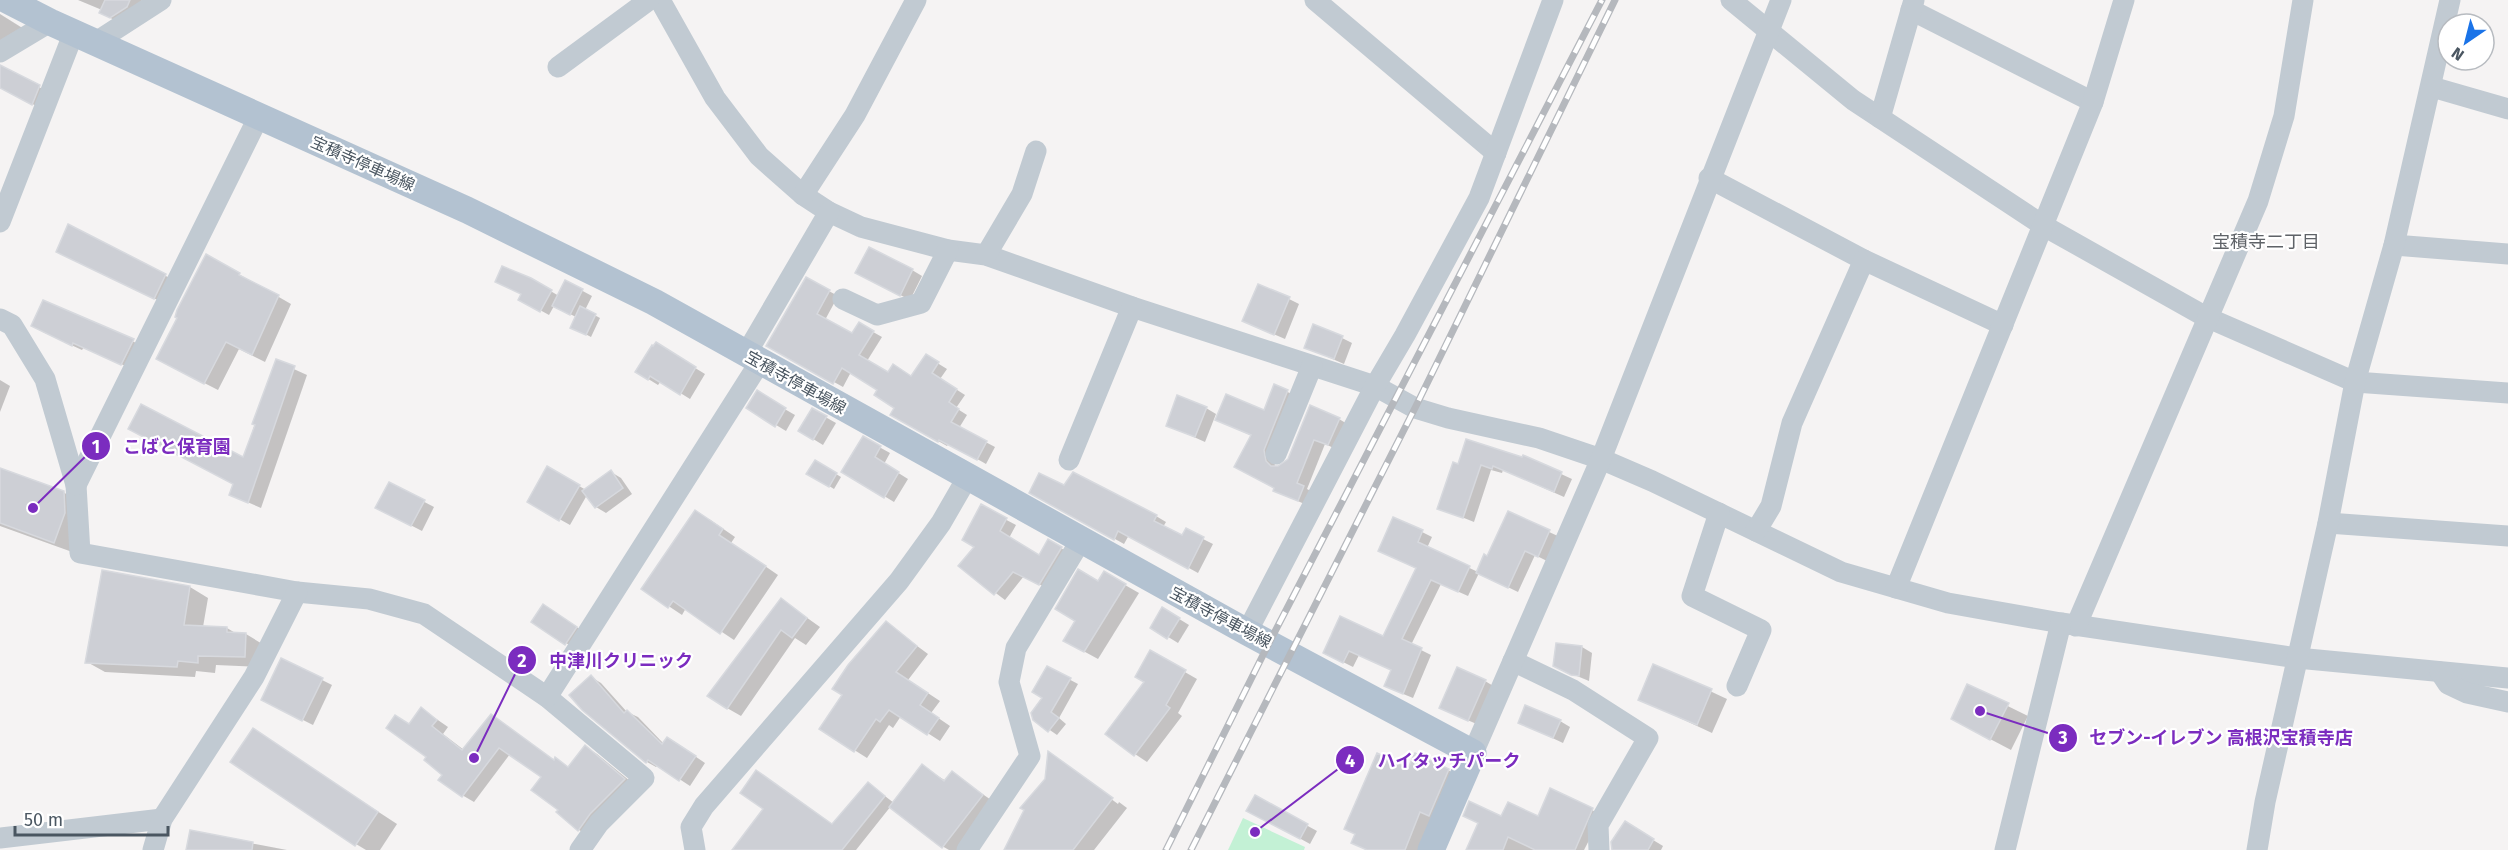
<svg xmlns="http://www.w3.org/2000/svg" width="2508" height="850" font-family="'Fira Sans','Noto Sans JP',sans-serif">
<rect width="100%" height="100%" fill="#f5f3f3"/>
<path fill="#c3f1d5" d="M1243 818 1305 847 1304 850H1228Z"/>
<g fill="#0003">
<path d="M78 0H142L120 23 101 13 102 10Z"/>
<path d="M0 14 24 29 0 53Z"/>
<path d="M0 68 49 92 42 109 0 87Z"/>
<path d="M115 251 176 281 164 303 67 257Z"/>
<path d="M207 256 291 304 265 362 239 349 218 390 171 366Z"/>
<path d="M912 270 922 276 910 300 867 278Z"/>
<path d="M530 279 559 296 566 282 592 296 585 310 600 318 591 337 572 327 576 317 554 306 549 315 520 299Z"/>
<path d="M807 279 838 296 825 320 852 335 859 324 882 337 867 361 889 374 912 378 926 356 947 369 940 379 965 395 956 408 967 415 959 428 995 447 986 464 949 443 947 446 892 415 896 407 879 389 851 372 843 387 768 345Z"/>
<path d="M1289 299 1299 304 1285 339 1244 321Z"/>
<path d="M44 302 143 346 132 369 84 347 82 350 43 332Z"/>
<path d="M1342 338 1352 343 1344 364 1305 347Z"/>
<path d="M656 344 705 374 690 399 661 381 658 385 637 372Z"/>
<path d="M276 361 307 375 261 508 231 495Z"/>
<path d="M0 380 10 386 0 412Z"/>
<path d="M1275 386 1298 397 1274 456 1275 468H1279L1339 419 1349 425 1338 450 1325 444 1307 489 1314 493 1309 506 1275 491 1276 487 1252 436 1217 420 1265 412Z"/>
<path d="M757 393 795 415 786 431 748 408Z"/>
<path d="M1206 408 1216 414 1205 442 1167 425Z"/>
<path d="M813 410 836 423 823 445 800 431Z"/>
<path d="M863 438 890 453 884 464 908 479 894 502 843 471Z"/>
<path d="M1524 457 1572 479 1564 497 1503 470 1502 473 1491 470 1474 522 1439 508 1454 464 1523 459Z"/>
<path d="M816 462 841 477 834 489 808 473Z"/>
<path d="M548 468 586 490 611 472 621 478 632 494 606 513 596 507 587 495 570 525 529 502Z"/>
<path d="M0 470 63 492 83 504 75 553 0 526Z"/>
<path d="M390 484 434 507 422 531 387 513Z"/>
<path d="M1065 487 1156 516 1166 522 1163 527 1183 537 1203 539 1213 544 1198 573 1129 535 1124 544 1031 492Z"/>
<path d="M982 507 1016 525 1009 538 1040 557 1049 541 1071 554 1050 590 1024 576 1005 600 960 566 976 546Z"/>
<path d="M1508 513 1560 537 1549 562 1535 555 1518 592 1479 573 1468 596 1441 584 1411 645 1431 655 1413 698 1396 691 1392 670 1359 655 1353 667 1325 653 1384 638 1417 569 1380 551 1394 518 1432 537 1427 548 1478 572 1488 558Z"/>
<path d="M709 519 735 537 731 543 778 575 734 640 686 608 682 615 643 589Z"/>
<path d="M1104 573 1139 593 1098 659 1065 641Z"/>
<path d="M190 587 208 598 203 627 227 628 237 634H246L264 645 263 667 216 665 215 673 196 671 195 677 105 672 87 662Z"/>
<path d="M782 600 820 627 806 645 795 638 741 716 727 708Z"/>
<path d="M1163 609 1189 625 1178 643 1152 627Z"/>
<path d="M553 612 586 633 576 649 566 643Z"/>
<path d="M886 623 928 654 908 680 940 701 931 713 950 726 940 741 901 716 893 728 889 725 867 758 821 729Z"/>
<path d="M1582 647 1592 653 1589 681 1565 671Z"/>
<path d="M1150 652 1197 679 1178 713 1182 716 1147 762 1135 754Z"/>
<path d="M282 660 332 685 313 725 273 705Z"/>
<path d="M1654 665 1727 699 1712 733 1639 699Z"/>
<path d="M1048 668 1078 684 1059 718 1066 724 1057 735 1034 719 1045 698Z"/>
<path d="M591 677 601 683 627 712 638 717 664 744H677L705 763 690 786 658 765 656 767 647 762Z"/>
<path d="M1485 681 1495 687 1479 725 1451 713Z"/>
<path d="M1967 686 2028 716 2011 750 1973 730Z"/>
<path d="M422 709 448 727 443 734 464 750 492 716 555 761 569 767 585 747 597 754 636 786 590 836 579 830 560 810 543 777 510 754 474 802 462 795 428 756 410 725Z"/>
<path d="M1560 721 1570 727 1563 743 1520 723Z"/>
<path d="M253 730 397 824 380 850H366L356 844Z"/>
<path d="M1050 754 1118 804 1119 802 1127 808 1094 850H1005L1046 779Z"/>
<path d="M922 766 946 781 952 773 997 804 961 850H949L942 846 891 806 856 850H736L765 808 766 778 833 825 868 783 894 803Z"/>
<path d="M1409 770H1448L1462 778 1422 850H1366L1353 843 1356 835 1346 829Z"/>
<path d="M1551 790 1602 815 1584 850H1468L1502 818H1538Z"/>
<path d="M1255 797 1317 831 1310 844 1248 810Z"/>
<path d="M1625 823 1663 846 1661 850H1616Z"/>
<path d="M191 832 287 850H188Z"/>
</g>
<g fill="#cdcfd5" stroke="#d7d9de" stroke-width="1.5">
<path d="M105 0H130L127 7 110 18 99 13Z"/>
<path d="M0 65 40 85 32 105 0 88Z"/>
<path d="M68 224 166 274 154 299 56 252Z"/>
<path d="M869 247 913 269 900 296 855 273Z"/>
<path d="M206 254 240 273 239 275 279 295 252 355 226 342 204 384 156 359 177 318 175 317 177 310Z"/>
<path d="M502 266 531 278 552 290 540 312 518 300 521 294 495 282Z"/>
<path d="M806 277 830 290 817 314 852 333 859 322 874 331 859 355 888 372 893 364 911 376 926 354 939 362 932 373 957 389 949 402 959 409 951 422 987 441 977 460 939 440 938 442 890 415 894 408 874 395 877 390 842 368 833 384 766 346Z"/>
<path d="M565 280 583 289 570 315 552 306Z"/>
<path d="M1258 284 1290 297 1274 335 1242 321Z"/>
<path d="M43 300 134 339 121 365 73 343 72 346 31 326Z"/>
<path d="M580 306 596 314 586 335 570 328Z"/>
<path d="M1313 324 1343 336 1334 359 1304 348Z"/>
<path d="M656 342 696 367 680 395 650 376 648 380 635 372 652 345 653 346Z"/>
<path d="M276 359 295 366 248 503 229 495 233 484 128 429 141 404 243 457 255 425 252 424Z"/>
<path d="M1274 384 1288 390 1264 450 1266 461 1271 466H1278L1288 459 1310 405 1340 418 1328 445 1314 440 1297 483 1304 486 1298 501 1273 491 1274 488 1234 467 1251 435 1215 420 1226 394 1264 410Z"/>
<path d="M757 390 786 408 775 427 746 408Z"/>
<path d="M1177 395 1207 407 1195 437 1166 426Z"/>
<path d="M812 408 827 416 813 440 798 431Z"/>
<path d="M863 436 881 446 875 457 899 472 884 498 841 472Z"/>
<path d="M1466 439 1522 457 1523 455 1562 472 1554 492 1493 466 1492 469 1481 465 1463 518 1437 509 1453 462 1458 464Z"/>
<path d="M815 460 837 473 829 487 806 474Z"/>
<path d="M547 466 580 485 559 521 527 502Z"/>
<path d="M0 468 64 491 65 513 54 543 0 523Z"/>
<path d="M611 470 623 488 595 508 582 491Z"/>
<path d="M1073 472 1157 515 1154 521 1182 535 1186 528 1204 537 1188 569 1118 531 1114 540 1029 493 1039 473 1064 485Z"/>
<path d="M389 482 425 500 411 526 375 508Z"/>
<path d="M981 504 1007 518 1000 531 1039 555 1048 539 1062 547 1039 585 1013 572 994 595 958 566 974 547 962 540Z"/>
<path d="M695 510 723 529 719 535 766 566 720 634 673 601 668 608 641 589Z"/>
<path d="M1508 511 1550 530 1538 557 1525 551 1508 588 1476 573 1484 554 1487 556Z"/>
<path d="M1393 517 1423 530 1418 542 1470 566 1458 592 1431 580 1402 639 1422 648 1403 694 1384 686 1391 670 1349 651 1343 663 1323 653 1340 616 1383 636 1416 568 1378 551Z"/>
<path d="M1078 569 1098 581 1104 571 1126 584 1084 652 1063 641 1075 621 1055 609Z"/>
<path d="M102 570 190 586 184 625 227 627V632L246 633 245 657 198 656V663L178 661 177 667 85 663Z"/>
<path d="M781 598 807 618 792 638 781 630 727 709 707 696Z"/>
<path d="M543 604 577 627 565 645 531 622Z"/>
<path d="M1162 607 1180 618 1167 639 1150 628Z"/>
<path d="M886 621 917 646 896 672 928 693 920 705 939 718 927 735 889 710 880 722 876 719 854 752 819 729 842 695 832 689 848 665Z"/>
<path d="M1556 643 1582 646 1579 676 1571 675 1553 666Z"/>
<path d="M1150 650 1186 670 1166 705 1170 708 1134 756 1105 734 1144 682 1135 677Z"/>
<path d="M281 658 323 678 302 721 261 700Z"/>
<path d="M1653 664 1712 689 1697 725 1638 700Z"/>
<path d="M1047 666 1071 678 1051 712 1059 718 1048 732 1033 720 1031 713 1042 698 1032 692Z"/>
<path d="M1457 667 1486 680 1468 721 1439 708Z"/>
<path d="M591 675 624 713 627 710 662 744 667 737 696 756 679 781 648 760 646 763 582 710 569 695Z"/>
<path d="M1967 684 2009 703 1990 740 1951 719Z"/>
<path d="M1525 705 1561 720 1553 738 1518 723Z"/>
<path d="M421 707 437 720 432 726 462 750 491 714 554 760 555 757 568 767 585 745 625 779 590 814 578 831 556 812 558 810 531 790 541 777 499 748 462 797 438 780 442 775 424 760 426 757 386 728 395 715 409 724Z"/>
<path d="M253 728 378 812 355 846 230 762Z"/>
<path d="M1048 751 1113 798 1073 850H1004L1024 810 1020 808 1045 779Z"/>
<path d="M1377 753 1408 768 1415 753 1449 769 1429 816 1420 812 1405 850H1367L1351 843 1355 834 1344 829Z"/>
<path d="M922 764 944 781 952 771 983 795 942 848 889 807Z"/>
<path d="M756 770 832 824 868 782 885 796 842 850H732L763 809 740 793Z"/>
<path d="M1550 788 1593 808 1575 850H1535L1508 837 1503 850H1466L1478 823 1463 816 1469 801 1501 816 1508 802 1538 816Z"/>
<path d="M1255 795 1308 824 1300 839 1246 811Z"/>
<path d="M1625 821 1654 839 1648 850H1612L1611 842Z"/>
<path d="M190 830 253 842 252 850H186Z"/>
</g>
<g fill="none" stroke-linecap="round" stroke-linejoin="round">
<g stroke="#c1cad2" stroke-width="21">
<path d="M660 0 715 98 759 156 803 195 829 212 861 227 948 250 986 255 1132 307 1375 386 1415 408 1448 418 1539 438 1601 459 1652 481 1841 572 1948 603 2061 623 2297 658 2508 678"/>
<path d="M1315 0 1496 153"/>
<path d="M1731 0 1853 100 2044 226 2206 317 2355 382 2508 393"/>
<path d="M1911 10 2093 102"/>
<path d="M96 42 161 0"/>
<path d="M0 52 50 22"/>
<path d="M558 67 649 0"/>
<path d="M2432 87 2508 109"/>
<path d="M1880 118 1914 0"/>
<path d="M1709 178 1864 260"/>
<path d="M803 195 855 115 916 0"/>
<path d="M0 222 74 32"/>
<path d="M2394 245 2508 254"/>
<path d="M986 255 1022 194 1036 151"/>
<path d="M843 299 877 315 921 303 948 250"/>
<path d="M0 319 12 325 45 379 76 485 80 553 297 592 369 599 424 614 547 697 644 778 599 823 580 850"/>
<path d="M746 354 829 212"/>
<path d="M1276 454 1312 366"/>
<path d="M1069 460 1132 307"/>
<path d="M76 485 259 116"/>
<path d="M1719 513 1692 596 1761 630 1737 686"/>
<path d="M2328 523 2508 536"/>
<path d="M1756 531 1771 506 1792 423 1864 260 2003 325"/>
<path d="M1896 588 2093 102 2124 0"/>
<path d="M2076 626 2258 201 2284 116 2303 0"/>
<path d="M1247 632 1375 386 1405 335 1479 198 1553 0"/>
<path d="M1513 661 1573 690 1648 738 1598 825 1599 850"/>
<path d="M2440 672 2448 684 2467 693 2508 702"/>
<path d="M547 697 760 362"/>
<path d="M1473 753 1601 459 1781 0"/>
<path d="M0 838 162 819"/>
<path d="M153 850 162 819 254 677 297 592"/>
<path d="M695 850 691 827 704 806 899 581 941 523 967 478"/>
<path d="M967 850 1030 756 1009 682 1016 648 1081 540"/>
<path d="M2005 850 2061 623"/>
<path d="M2257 850 2265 802 2328 523 2355 382 2394 245 2450 0"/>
</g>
<path stroke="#b3c2d1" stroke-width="27" d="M7 0 50 22 467 210 654 302 1247 632 1473 753 1431 850"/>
<defs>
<g id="rail">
<path d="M1166 850 1269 643 1602 0"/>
<path d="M1191 850 1415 408 1615 0"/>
</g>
</defs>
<use href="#rail" stroke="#b5b8bd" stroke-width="7"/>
<use href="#rail" stroke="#fff" stroke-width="4.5" stroke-dasharray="14" stroke-linecap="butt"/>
</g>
<g text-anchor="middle" stroke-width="4.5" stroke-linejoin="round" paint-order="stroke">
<g font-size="16" fill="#4a5661" stroke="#fff">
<text transform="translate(363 163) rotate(24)" y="6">宝積寺停車場線</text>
<text transform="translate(796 382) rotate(29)" y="6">宝積寺停車場線</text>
<text transform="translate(1221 617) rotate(28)" y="6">宝積寺停車場線</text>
</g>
<g font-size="18" fill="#5f6368" stroke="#fff">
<text x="2266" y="248">宝積寺二丁目</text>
</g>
</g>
<path fill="none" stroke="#7b2cbf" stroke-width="2" d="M33 508L96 446M474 758L522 660M1980 711L2063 738M1255 832L1350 760"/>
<g fill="#7b2cbf" stroke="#fff" stroke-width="2">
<circle cx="33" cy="508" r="6"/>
<circle cx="474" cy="758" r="6"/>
<circle cx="1980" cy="711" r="6"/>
<circle cx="1255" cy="832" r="6"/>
<circle cx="96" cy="446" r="15"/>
<circle cx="522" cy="660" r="15"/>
<circle cx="2063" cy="738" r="15"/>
<circle cx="1350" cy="760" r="15"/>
</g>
<g font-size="18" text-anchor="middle" font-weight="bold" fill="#fff">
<text x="96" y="453">1</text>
<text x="522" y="667">2</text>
<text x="2063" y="744">3</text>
<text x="1350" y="767">4</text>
</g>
<g font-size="18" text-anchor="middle" font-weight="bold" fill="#7b2cbf" stroke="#fff" stroke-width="4.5" stroke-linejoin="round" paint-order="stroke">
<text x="177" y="453">こばと保育園</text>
<text x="621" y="667">中津川クリニック</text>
<text x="2221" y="744">セブン-イレブン 高根沢宝積寺店</text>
<text x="1449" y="767">ハイタッチパーク</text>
</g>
<g transform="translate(2466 42) rotate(215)"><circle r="28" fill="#ffffff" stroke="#b7bbc0" stroke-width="1.5"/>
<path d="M0-4.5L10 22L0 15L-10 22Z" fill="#1a73e8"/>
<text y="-9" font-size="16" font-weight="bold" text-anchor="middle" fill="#4a5661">N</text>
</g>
<path d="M15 826v9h153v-9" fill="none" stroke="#4a5661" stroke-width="3"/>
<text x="24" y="826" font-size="18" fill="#4a5661" stroke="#ffffff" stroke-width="4.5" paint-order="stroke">50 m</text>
</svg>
